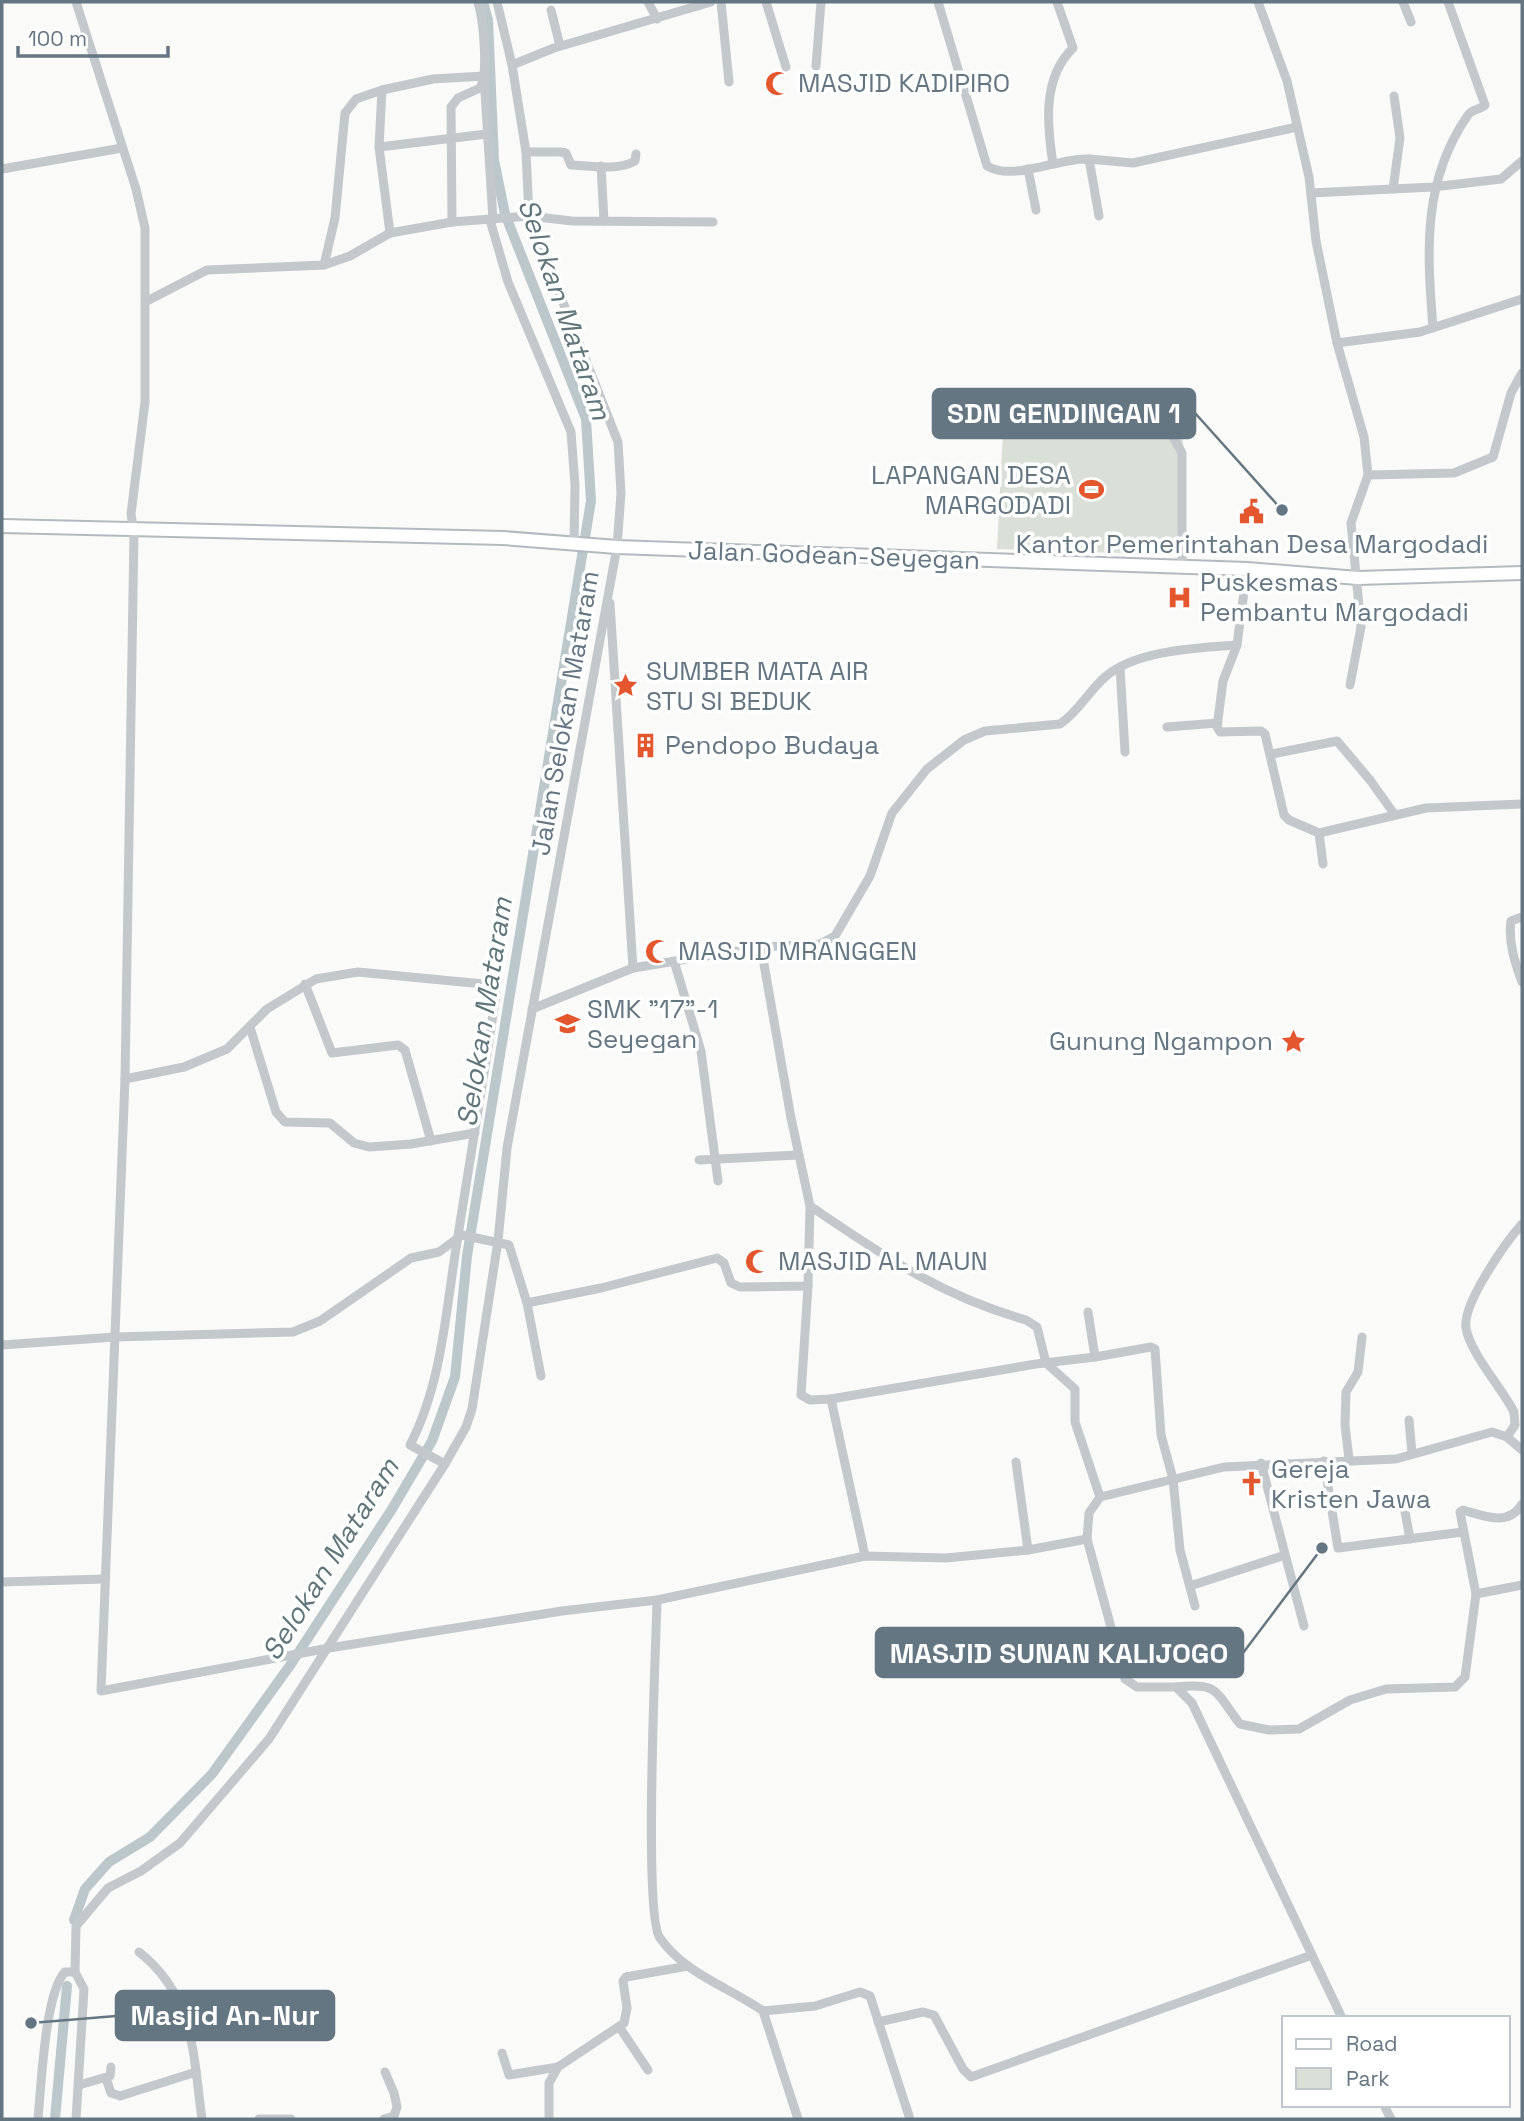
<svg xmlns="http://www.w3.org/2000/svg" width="1524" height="2121" font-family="'Space Grotesk',sans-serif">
<rect width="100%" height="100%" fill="#fafaf8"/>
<path fill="#dadfd7" d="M1003 430 1183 431 1182 555 997 549Z"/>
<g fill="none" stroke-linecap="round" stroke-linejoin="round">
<g stroke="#bbc7cb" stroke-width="10">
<path d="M74 1920 85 1889 109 1862 150 1837 212 1774 291 1664 392 1509 432 1441 455 1377 467 1256 591 501 586 419 505 214 494 160 488 20 483 2"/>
<path d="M55 2119 67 1986"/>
</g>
<defs>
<path id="secondary" d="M2 526 503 538 617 547 1247 569 1358 578 1522 573"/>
</defs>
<use href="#secondary" stroke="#b3babf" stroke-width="16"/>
<g stroke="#c3c8cc" stroke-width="9">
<path d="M76 2 136 189 145 228V402L131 514 134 532 125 1079 101 1691 329 1648 562 1611 657 1600 865 1556 946 1558 1028 1550 1087 1539 1089 1513 1100 1497 1224 1467 1396 1459 1492 1432 1507 1437 1522 1450"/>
<path d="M648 2 657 19"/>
<path d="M721 2 729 82"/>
<path d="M766 2 786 67"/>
<path d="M938 2 987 166C1013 182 1060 157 1089 159L1099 216"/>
<path d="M1258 2 1287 81 1309 177 1316 241 1337 343 1364 437 1368 475 1351 523 1361 627 1350 685"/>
<path d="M1403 2 1411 22"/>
<path d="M551 10 560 46"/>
<path d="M512 65 554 48 711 2"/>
<path d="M816 66 821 2"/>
<path d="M382 90 433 79 484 76 493 220"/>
<path d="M379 147 487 134"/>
<path d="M526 152H560L566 153 571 165C590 166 619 171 635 161L636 154"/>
<path d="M1089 159 1133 163 1297 127"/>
<path d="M1053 164C1047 125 1042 78 1073 48L1057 2"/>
<path d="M601 166 604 221"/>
<path d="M2 169 122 148"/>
<path d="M1028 169 1036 210"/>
<path d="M1393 189 1400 138 1394 96"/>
<path d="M1311 193 1433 187 1501 179 1522 161"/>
<path d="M490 220 508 282 571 432 575 485 574 545"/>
<path d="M452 222 451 107 458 98 480 88C489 73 483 19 478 2"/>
<path d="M324 265 335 218 345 113 356 99 382 90 379 147 390 233"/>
<path d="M147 301 207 270 324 265 350 256 390 233 452 222 529 216 572 221 713 222"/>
<path d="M1433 328C1427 251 1422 181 1468 115 1473 108 1480 110 1485 105L1448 2"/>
<path d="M1337 343 1420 332 1522 299"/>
<path d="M987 420 1159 426 1172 435 1182 453V567"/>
<path d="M1368 475 1454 473 1493 457 1511 393 1522 373"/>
<path d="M1247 569 1237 645 1223 681 1217 727 1220 732 1261 731 1265 734 1284 815 1289 820 1319 833 1426 808 1522 804"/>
<path d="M610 603 633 968"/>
<path d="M1120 667 1125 752"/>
<path d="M1167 727 1218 723"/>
<path d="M1272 754 1337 741 1370 780 1395 815"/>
<path d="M1319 833 1323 864"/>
<path d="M1522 917 1511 921C1508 942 1515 963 1522 982"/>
<path d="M761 947 820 944 835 936 870 876 892 813 927 769 964 740 985 731 1060 724C1078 712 1089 691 1105 677 1136 650 1198 648 1237 645"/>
<path d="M674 961 701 1051 718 1181"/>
<path d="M305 984 332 1053 398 1045 405 1050 431 1141"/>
<path d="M250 1027 276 1112 285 1122 330 1123 354 1143 369 1147 411 1144 475 1133"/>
<path d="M125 1079 184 1067 227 1049 267 1009 316 979 358 972 494 985 496 994C484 1077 470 1159 457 1242 446 1309 442 1384 410 1445L445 1464"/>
<path d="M699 1160 798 1155"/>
<path d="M810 1206C884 1256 939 1295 1026 1320L1037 1327 1046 1363 1075 1389V1422L1100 1497"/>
<path d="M808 1286 801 1395 810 1400 831 1399 865 1556"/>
<path d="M527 1303 541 1376"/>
<path d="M2 1345 115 1337 293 1332 320 1321 411 1258 439 1252 462 1235 509 1245 527 1303 601 1288 717 1258 724 1263 731 1283 740 1287 808 1286 810 1206 791 1118 761 947 633 968 532 1009"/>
<path d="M1095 1357 1151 1347 1155 1349 1161 1435 1173 1479 1180 1550 1195 1606"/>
<path d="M831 1399 1036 1364 1095 1357 1088 1312"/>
<path d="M1409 1420 1412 1454"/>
<path d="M1507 1437 1515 1425 1514 1412C1502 1388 1470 1353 1466 1328 1462 1304 1506 1242 1522 1224"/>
<path d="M1349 1459 1345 1425 1346 1392 1358 1372 1362 1337"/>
<path d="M1324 1461 1338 1548 1463 1532"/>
<path d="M1016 1462 1028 1550"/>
<path d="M1261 1463 1304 1626"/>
<path d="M1403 1501 1410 1539"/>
<path d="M1087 1539 1125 1679 1137 1687H1176L1192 1703 1342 2018"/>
<path d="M2 1582 104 1579"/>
<path d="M1190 1586 1285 1555"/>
<path d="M1476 1594 1522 1585"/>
<path d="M657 1600C656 1647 643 1916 660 1938 685 1974 729 1987 763 2011L798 2119"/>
<path d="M1176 1687C1220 1682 1215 1692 1240 1724L1269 1730 1299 1729 1350 1700 1386 1689 1455 1687 1465 1677 1476 1594 1460 1512 1463 1510C1484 1516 1509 1527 1522 1504"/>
<path d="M139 1952C195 1996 193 2055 202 2119"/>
<path d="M763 2011 815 2006 860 1992 870 1996 910 2119"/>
<path d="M878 2022 923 2012 934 2015 963 2069 971 2077 1312 1955"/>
<path d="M620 2028 648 2070"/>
<path d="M502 2053 509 2075 558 2067"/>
<path d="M106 2078 111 2093 120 2096 196 2072"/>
<path d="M79 2085 110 2076 111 2067"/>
<path d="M1384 2105 1391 2119"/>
<path d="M38 2119C41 2088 45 1992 65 1972H75"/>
<path d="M76 2119 84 1989 75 1972 76 1926 108 1888 141 1871 180 1843 269 1739 445 1464 466 1427 472 1409 498 1241 507 1148 617 547 621 493 618 442 529 216 526 152 512 65 497 2"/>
<path d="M259 2119H291"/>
<path d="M384 2119 394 2116 397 2107 394 2093 385 2072"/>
<path d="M549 2119V2083L558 2067 624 2023 627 2008 623 1981 626 1977 688 1966"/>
</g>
<use href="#secondary" stroke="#fff" stroke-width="12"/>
</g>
<defs>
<symbol id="mosque-bare" viewBox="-9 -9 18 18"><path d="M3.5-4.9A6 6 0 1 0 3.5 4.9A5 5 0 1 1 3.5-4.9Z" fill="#e4572e" stroke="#fff" stroke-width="2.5" paint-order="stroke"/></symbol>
<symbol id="stadium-bare" viewBox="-9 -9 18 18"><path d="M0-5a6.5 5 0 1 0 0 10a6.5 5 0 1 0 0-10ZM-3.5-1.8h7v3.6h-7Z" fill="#e4572e" stroke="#fff" stroke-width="2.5" paint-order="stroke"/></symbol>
<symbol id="civic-bare" viewBox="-9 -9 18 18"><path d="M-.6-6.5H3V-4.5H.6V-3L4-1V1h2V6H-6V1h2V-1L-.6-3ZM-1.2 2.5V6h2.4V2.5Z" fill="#e4572e" stroke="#fff" stroke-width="2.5" paint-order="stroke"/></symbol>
<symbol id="hospital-bare" viewBox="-9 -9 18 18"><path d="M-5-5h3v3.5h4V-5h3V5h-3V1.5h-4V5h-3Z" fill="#e4572e" stroke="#fff" stroke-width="2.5" paint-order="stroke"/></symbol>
<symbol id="sight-bare" viewBox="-9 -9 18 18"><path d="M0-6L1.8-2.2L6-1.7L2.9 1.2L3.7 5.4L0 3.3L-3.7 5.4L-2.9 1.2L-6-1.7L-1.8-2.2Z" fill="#e4572e" stroke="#fff" stroke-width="2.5" paint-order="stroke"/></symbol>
<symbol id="building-bare" viewBox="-9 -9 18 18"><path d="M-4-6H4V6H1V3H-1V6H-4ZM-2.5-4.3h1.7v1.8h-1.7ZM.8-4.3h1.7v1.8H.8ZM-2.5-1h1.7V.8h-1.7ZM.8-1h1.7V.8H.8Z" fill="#e4572e" stroke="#fff" stroke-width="2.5" paint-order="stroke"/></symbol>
<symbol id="school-bare" viewBox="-9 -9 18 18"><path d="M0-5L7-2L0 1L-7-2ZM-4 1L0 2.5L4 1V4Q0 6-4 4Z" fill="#e4572e" stroke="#fff" stroke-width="2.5" paint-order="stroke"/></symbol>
<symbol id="church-bare" viewBox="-9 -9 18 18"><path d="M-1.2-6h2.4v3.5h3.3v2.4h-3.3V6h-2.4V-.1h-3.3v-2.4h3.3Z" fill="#e4572e" stroke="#fff" stroke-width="2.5" paint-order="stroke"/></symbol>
</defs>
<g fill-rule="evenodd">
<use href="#mosque-bare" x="760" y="66" width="35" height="35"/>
<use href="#stadium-bare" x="1074" y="472" width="35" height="35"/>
<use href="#civic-bare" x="1234" y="494" width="35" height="35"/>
<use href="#hospital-bare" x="1162" y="580" width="35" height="35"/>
<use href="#sight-bare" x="608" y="668" width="35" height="35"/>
<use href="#building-bare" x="628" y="728" width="35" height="35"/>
<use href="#mosque-bare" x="640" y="934" width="35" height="35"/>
<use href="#school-bare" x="550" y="1006" width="35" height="35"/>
<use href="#sight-bare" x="1276" y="1024" width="35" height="35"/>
<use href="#mosque-bare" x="740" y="1244" width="35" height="35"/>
<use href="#church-bare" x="1234" y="1466" width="35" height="35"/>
</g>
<g text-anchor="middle" stroke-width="7" stroke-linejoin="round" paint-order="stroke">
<g font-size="26" fill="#657683" stroke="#fff" text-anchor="start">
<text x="798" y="92">MASJID KADIPIRO</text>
<text x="1071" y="484" text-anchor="end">LAPANGAN DESA<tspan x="1071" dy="30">MARGODADI</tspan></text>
<text x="1252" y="553" text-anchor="middle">Kantor Pemerintahan Desa Margodadi</text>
<text x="1200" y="591">Puskesmas<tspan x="1200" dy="30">Pembantu Margodadi</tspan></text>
<text x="646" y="680">SUMBER MATA AIR<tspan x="646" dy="30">STU SI BEDUK</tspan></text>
<text x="665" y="754">Pendopo Budaya</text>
<text x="678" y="960">MASJID MRANGGEN</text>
<text x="587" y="1018">SMK "17"-1<tspan x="587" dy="30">Seyegan</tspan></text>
<text x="1273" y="1050" text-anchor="end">Gunung Ngampon</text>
<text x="778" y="1270">MASJID AL MAUN</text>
<text x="1271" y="1478">Gereja<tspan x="1271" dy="30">Kristen Jawa</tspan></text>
</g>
<g font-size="26" fill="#657683" stroke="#fff">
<text transform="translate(834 555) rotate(2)" y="9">Jalan Godean-Seyegan</text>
<text transform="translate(565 713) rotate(-80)" y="9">Jalan Selokan Mataram</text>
</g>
<g font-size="28" font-style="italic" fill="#60757c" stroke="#fff">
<text transform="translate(565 309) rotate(71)" y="10">Selokan Mataram</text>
<text transform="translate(484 1012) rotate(-81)" y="10">Selokan Mataram</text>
<text transform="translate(330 1559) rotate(-58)" y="10">Selokan Mataram</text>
</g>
</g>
<path fill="none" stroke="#657683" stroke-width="2.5" d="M1282 510L1195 413M1322 1548L1243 1653M31 2023L116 2016"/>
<g fill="#657683" stroke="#fff" stroke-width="2.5">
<circle cx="1282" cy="510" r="7"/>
<circle cx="1322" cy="1548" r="7"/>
<circle cx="31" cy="2023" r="7"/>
</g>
<g fill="#657683" stroke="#657683" stroke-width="2.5">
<rect x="933" y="389" width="262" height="49" rx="7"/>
<rect x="876" y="1628" width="367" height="49" rx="7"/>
<rect x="116" y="1991" width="218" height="49" rx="7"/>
</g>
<g font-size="28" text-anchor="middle" font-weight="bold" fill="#fff">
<text x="1064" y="423">SDN GENDINGAN 1</text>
<text x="1059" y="1663">MASJID SUNAN KALIJOGO</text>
<text x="225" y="2025">Masjid An-Nur</text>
</g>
<rect width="1524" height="2121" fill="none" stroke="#657683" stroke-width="7"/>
<rect x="1282" y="2016" width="228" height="91" fill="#ffffff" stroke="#c1c8cd" stroke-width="2"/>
<rect x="1296" y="2039" width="35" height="10" fill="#ffffff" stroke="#c1c8cd" stroke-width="2"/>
<text x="1346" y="2051" font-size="21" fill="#657683">Road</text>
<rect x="1296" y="2068" width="35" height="21" fill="#dadfd7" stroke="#c1c8cd" stroke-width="2"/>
<text x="1346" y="2086" font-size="21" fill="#657683">Park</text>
<path d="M18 46v10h150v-10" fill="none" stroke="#657683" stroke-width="3.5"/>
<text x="28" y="46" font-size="21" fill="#657683" stroke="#ffffff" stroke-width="5" paint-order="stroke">100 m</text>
</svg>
